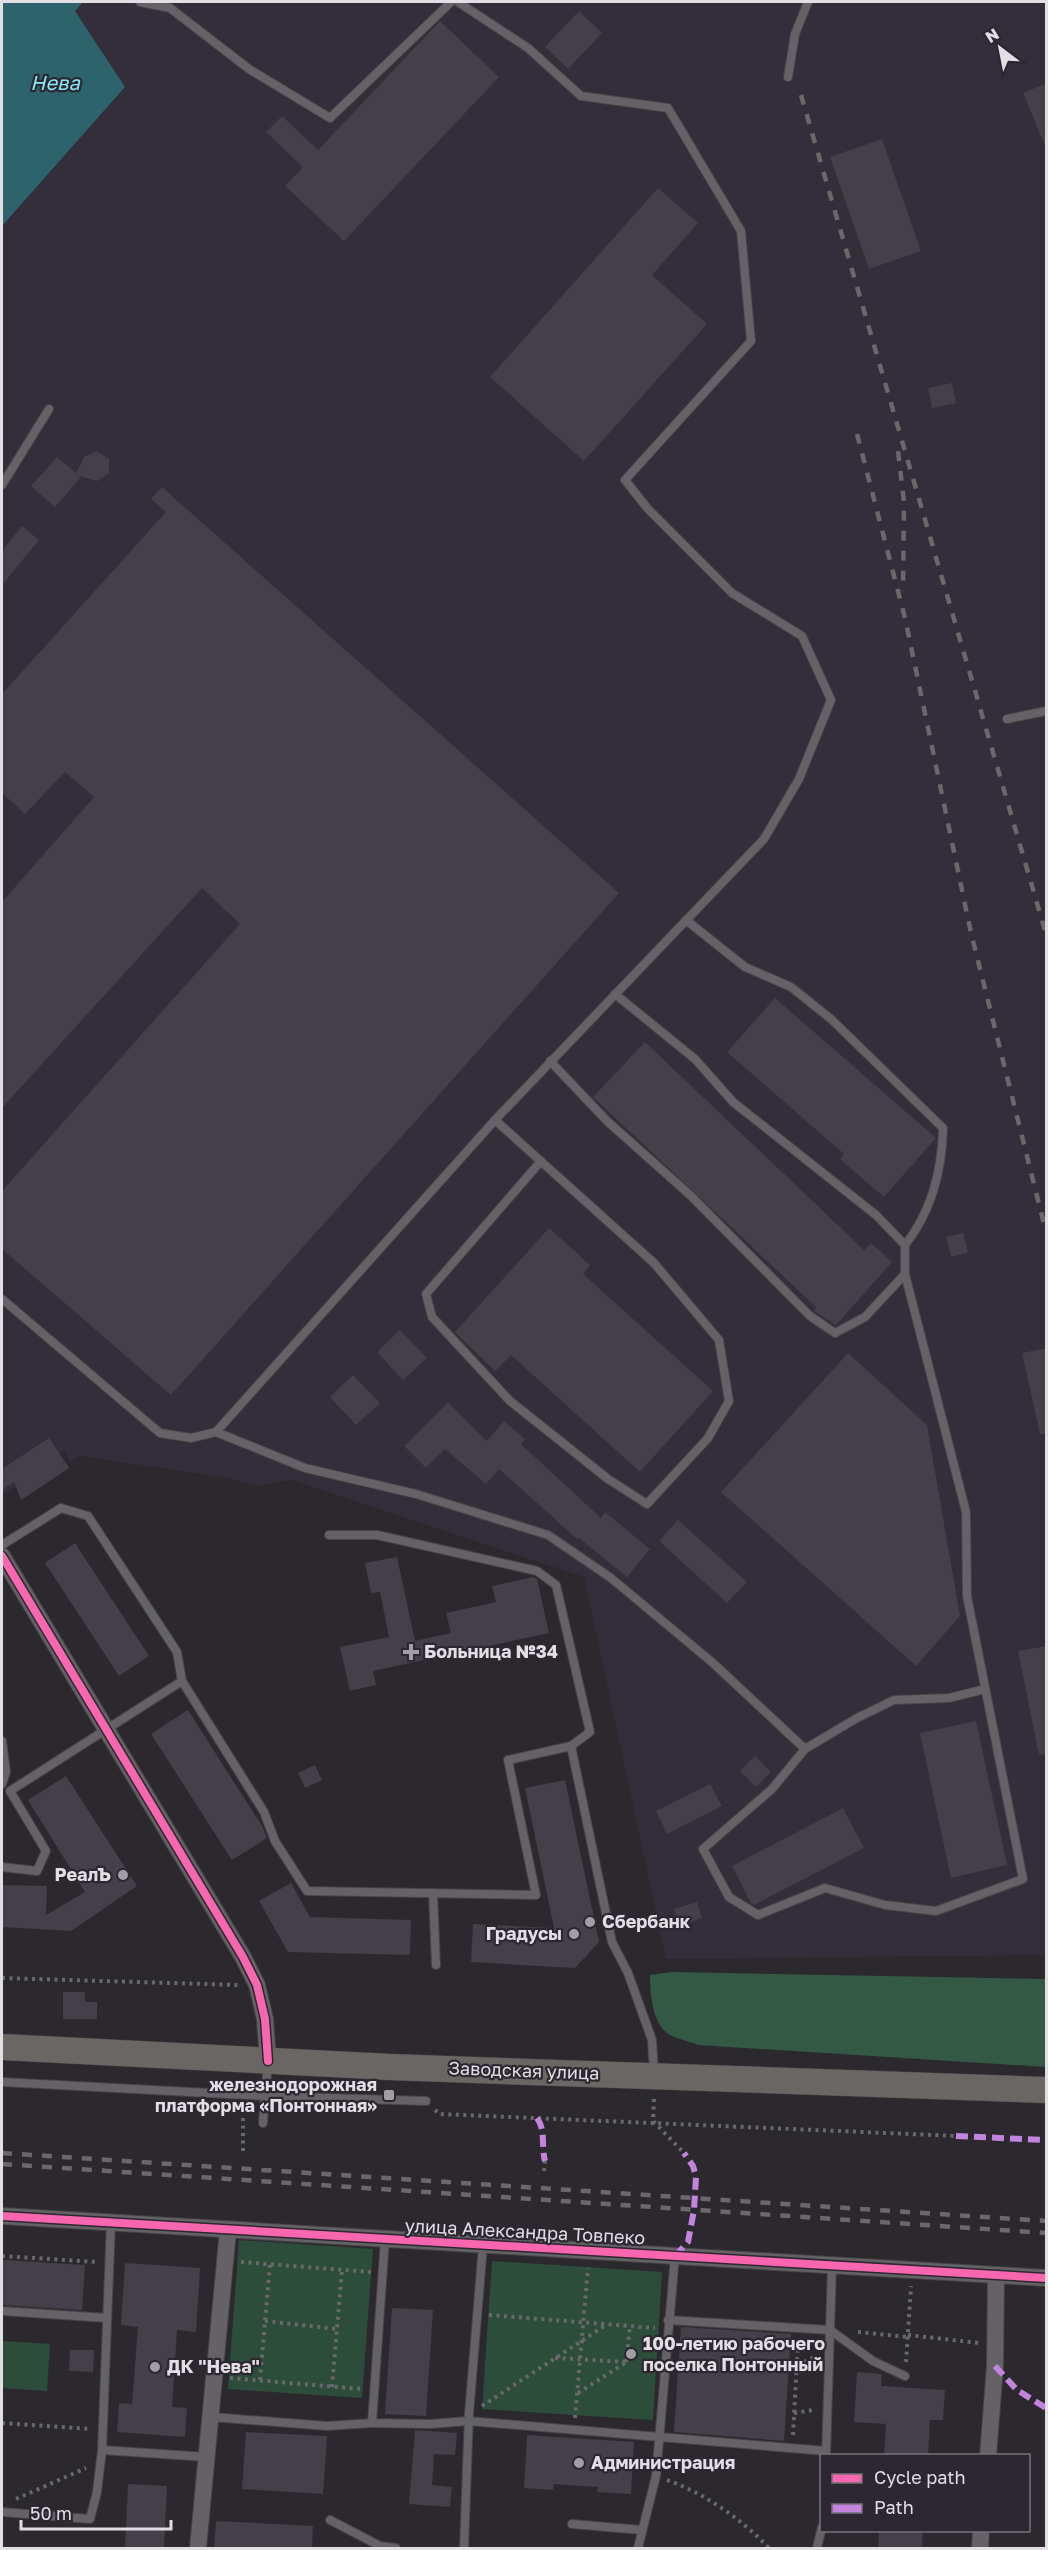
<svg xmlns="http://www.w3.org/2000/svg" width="1048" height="2550" font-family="'Golos Text',sans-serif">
<rect width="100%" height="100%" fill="#2c292e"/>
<path fill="#342d3a" d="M83 2H1046V1955L666 1959 584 1577 292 1480 258 1486 228 1478 80 1456 70 1461 64 1451 14 1482 16 1487 2 1495V226L125 87 75 11Z"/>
<g fill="#2d4d3b">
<path d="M239 2240 373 2249 362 2398 228 2389Z"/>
<path d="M492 2261 662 2272 653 2420 482 2409Z"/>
<path d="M2 2341 50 2344 47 2391 2 2388Z"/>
</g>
<path fill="#335944" d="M671 1972 1046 1979V2067L698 2045C689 2041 675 2039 667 2033 652 2021 650 1993 650 1975Z"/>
<path fill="#2c636d" d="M2 2H83L75 11 125 87 2 226Z"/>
<g fill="#443f48">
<path d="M579 11 602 33 568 69 545 47Z"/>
<path d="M440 21 499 77 344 241 285 186 303 167 266 132 282 116 318 150Z"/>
<path d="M1047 83V148H1046L1023 93Z"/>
<path d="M882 139 921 251 869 269 830 157Z"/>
<path d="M658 188 698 223 652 275 707 324 584 461 490 377Z"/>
<path d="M952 383 956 403 932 408 928 388Z"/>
<path d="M97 451 109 459V473L97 481 77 475 81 477 55 507 31 486 57 457 76 473 84 457Z"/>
<path d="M162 487 619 893 171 1395 2 1249V1191L240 924 202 888 2 1108V902L94 797 65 772 25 814 2 793V694L166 512 151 499Z"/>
<path d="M22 526 39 540 2 585V551Z"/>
<path d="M775 998 936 1138 884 1197 840 1159 844 1154 727 1052Z"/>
<path d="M645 1042 864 1250 871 1243 892 1262 836 1325 814 1311 816 1307 593 1097Z"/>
<path d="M549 1228 590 1265 583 1274 713 1391 640 1472 511 1355 495 1371 455 1332Z"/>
<path d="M963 1233 968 1252 951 1257 946 1237Z"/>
<path d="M400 1330 427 1358 403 1380 377 1352Z"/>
<path d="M1047 1348V1434H1040L1022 1353Z"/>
<path d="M848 1353 927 1425 960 1616 916 1666 721 1492Z"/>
<path d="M353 1375 380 1403 356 1425 330 1397Z"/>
<path d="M448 1402 487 1441 504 1421 525 1439 521 1444 601 1518 605 1512 650 1549 627 1577 579 1538 577 1539 499 1469 486 1484 445 1449 426 1468 404 1446Z"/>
<path d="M49 1438 69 1468 21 1500 14 1482 2 1490V1469Z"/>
<path d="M678 1520 747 1582 727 1603 659 1541Z"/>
<path d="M75 1543 149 1656 119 1676 45 1563Z"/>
<path d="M397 1557 415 1641 451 1633 446 1613 496 1602 492 1586 533 1577 537 1579 549 1633 373 1671 376 1685 350 1691 340 1647 389 1637 380 1592 371 1593 365 1563Z"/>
<path d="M1047 1646V1754L1039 1755 1018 1651Z"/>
<path d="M188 1710 262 1826 267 1838 232 1860 151 1734Z"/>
<path d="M976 1721 1007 1865 951 1878 920 1733Z"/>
<path d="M755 1756 771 1772 756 1787 740 1771Z"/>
<path d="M315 1765 322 1780 305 1788 298 1773Z"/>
<path d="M66 1776 137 1886 71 1931 2 1927V1885L47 1886 46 1915 85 1892 28 1800Z"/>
<path d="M565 1780 599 1942 575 1968 471 1962 473 1924 554 1928 525 1788Z"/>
<path d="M710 1784 722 1806 667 1834 656 1811Z"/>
<path d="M843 1808 864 1848 754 1905 751 1903 732 1866Z"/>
<path d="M291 1883 310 1917 411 1920 410 1955 288 1952 259 1901Z"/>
<path d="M697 1902 702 1918 680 1926 674 1909Z"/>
<path d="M63 1992H85V2002H97V2019H63Z"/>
<path d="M2 2260 85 2265 82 2310 2 2305Z"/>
<path d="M125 2263 200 2268 196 2332 177 2330 172 2407 187 2408 185 2437 117 2432 119 2403 132 2404 138 2327 121 2325Z"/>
<path d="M392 2308 433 2310 426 2416 385 2414Z"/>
<path d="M681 2327 791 2334 784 2441 674 2432Z"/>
<path d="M70 2350H94L93 2372 69 2371Z"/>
<path d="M857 2372 882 2374 881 2386 945 2390 943 2420H930L928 2456H884L886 2424 854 2422Z"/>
<path d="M415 2430 457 2433 455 2455 434 2454 432 2485 452 2487 450 2507 409 2504Z"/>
<path d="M246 2432 327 2436 323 2494 242 2489Z"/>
<path d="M527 2435 634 2442 631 2494 597 2492 598 2487 554 2484 553 2490 524 2488Z"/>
<path d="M128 2484 167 2486 164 2548H125Z"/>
<path d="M216 2521 313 2526 312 2548H214Z"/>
<path d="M879 2530H923L922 2548H878Z"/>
</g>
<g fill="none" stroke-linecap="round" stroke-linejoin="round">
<defs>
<g id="lane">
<path d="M140 2 170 8 249 69 330 118 451 2"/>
<path d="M788 77 795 34 808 2"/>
<path d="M2 485 49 409"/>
<path d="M1007 719 1046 711"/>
<path d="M686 920 745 967 791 987 831 1019 943 1128C942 1170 932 1211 905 1245"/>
<path d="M615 994 695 1059 733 1102 876 1215 905 1245V1274"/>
<path d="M550 1061 607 1121 690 1195 810 1316 835 1333 865 1317 905 1274 966 1512 967 1596 1023 1879 936 1911 885 1905 825 1888 758 1915 729 1897 703 1849 772 1789 805 1749 857 1718 894 1700 949 1698 985 1689"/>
<path d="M495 1120 654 1263 719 1340 729 1401 708 1438 647 1504 608 1479 510 1401 432 1317 426 1294 541 1161"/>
<path d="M2 1299 160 1433 191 1438 216 1432 495 1120 764 839 799 779 831 700 802 636 732 593 648 509 625 480 751 341 741 231 668 108 581 96 528 48 458 2"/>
<path d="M216 1432 305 1468 416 1494 548 1535 611 1578 713 1663 805 1749"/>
<path d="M329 1535H377L537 1571 556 1585 590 1732 571 1746"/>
<path d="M2 1545 61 1508 88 1516 177 1652 182 1681"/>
<path d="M2 1741 6 1772 2 1784"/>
<path d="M2 1867 37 1871 46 1851 10 1791 182 1681 264 1812 275 1841 307 1891 536 1895 508 1760 571 1746 612 1942 628 1973 652 2040 654 2073"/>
<path d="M433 1893 436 1965"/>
<path d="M268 2064 265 2096 426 2101"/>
<path d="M2 2082 265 2096 263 2123"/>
<path d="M111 2222 102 2450 207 2457"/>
<path d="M385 2239 372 2423 430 2424 468 2421 826 2451"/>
<path d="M2 2311 107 2318"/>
<path d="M668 2320 830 2330 873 2361 905 2376"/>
<path d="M211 2417 327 2426 372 2423"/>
<path d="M826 2456 832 2266"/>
<path d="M2 2512 90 2519 97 2492 102 2450"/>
<path d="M330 2520 380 2546 396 2548"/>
<path d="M572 2524 642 2530"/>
<path d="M464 2548 469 2414 483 2245"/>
<path d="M638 2548 656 2476 675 2256"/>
<path d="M817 2548 822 2527"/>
</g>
<g id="street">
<path d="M2 1556 243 1957 257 1985 265 2019 268 2061"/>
<path d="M2 2216 1046 2278"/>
<path d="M988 2456 995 2366 996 2275"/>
<path d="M198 2548 228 2230"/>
<path d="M980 2548 981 2530"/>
</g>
<path id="primary" d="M2 2047 390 2067 1046 2090"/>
</defs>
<use href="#lane" stroke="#464447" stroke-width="10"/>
<use href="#street" stroke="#464447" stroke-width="18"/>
<use href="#primary" stroke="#464447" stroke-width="27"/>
<g stroke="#69686b" stroke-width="4" stroke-dasharray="3 4.5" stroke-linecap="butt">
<path d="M2 1978 238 1985"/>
<path d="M654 2099 653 2121 684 2153"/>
<path d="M435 2110 439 2114 956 2136"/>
<path d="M243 2151V2107"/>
<path d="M544 2171 545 2161"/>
<path d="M2 2256 97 2262"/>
<path d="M241 2262 371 2272"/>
<path d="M489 2315 655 2328"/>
<path d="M265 2321 337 2329"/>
<path d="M858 2332 908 2337"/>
<path d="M908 2335 979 2343"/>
<path d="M555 2358 626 2362"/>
<path d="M626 2362 630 2326"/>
<path d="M906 2362 911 2286"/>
<path d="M797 2365 815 2357"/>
<path d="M230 2378 363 2389"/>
<path d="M260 2380 270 2264"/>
<path d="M332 2387 342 2270"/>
<path d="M578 2393 625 2363"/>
<path d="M482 2406 606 2325"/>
<path d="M794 2413 814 2410"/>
<path d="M575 2418 588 2268"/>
<path d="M2 2423 91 2429"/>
<path d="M793 2435 798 2341"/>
<path d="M667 2480C706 2494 741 2519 769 2548"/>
<path d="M16 2499 86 2468"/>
</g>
<use href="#lane" stroke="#646266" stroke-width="8"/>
<use href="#street" stroke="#646266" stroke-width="16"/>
<use href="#primary" stroke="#6a6663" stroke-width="26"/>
<g stroke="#6a686b" stroke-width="4.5" stroke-dasharray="10 10" stroke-linecap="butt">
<path d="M801 95 1046 934"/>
<path d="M857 434 905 618 971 933 1046 1232"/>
<path d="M898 451 904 502 903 591"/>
<path d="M2 2153 1046 2221"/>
<path d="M2 2164 1046 2233"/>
</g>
<g stroke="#c483df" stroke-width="6" stroke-dasharray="12 6" stroke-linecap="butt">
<path d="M537 2118C546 2130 541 2146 545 2161"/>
<path d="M956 2136 1046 2140"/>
<path d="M675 2256 688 2242 694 2210 696 2177 693 2166 684 2153"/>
<path d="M995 2366 1017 2390 1046 2408"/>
</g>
<defs>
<g id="cycleway">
<path d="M2 1556 243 1957 257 1985 265 2019 268 2061"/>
<path d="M2 2216 1046 2278"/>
</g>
</defs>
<use href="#cycleway" stroke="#2c2730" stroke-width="11"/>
<use href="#cycleway" stroke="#f766af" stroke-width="8"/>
</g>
<g fill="#a29fa4" stroke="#2c2730" stroke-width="2">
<path d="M408 1643h6v6h6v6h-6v6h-6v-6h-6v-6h6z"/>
<circle cx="123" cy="1875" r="6"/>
<circle cx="590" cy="1922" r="6"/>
<circle cx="574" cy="1934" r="6"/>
<rect x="383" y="2089" width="12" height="12" rx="3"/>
<circle cx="631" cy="2354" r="6"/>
<circle cx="155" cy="2367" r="6"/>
<circle cx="579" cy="2463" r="6"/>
</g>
<g text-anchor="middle" stroke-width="4.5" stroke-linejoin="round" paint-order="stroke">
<g font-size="18" font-weight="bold" fill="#e1dee4" stroke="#2c2730" text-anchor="start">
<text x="424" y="1658">Больница №34</text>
<text x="111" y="1881" text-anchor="end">РеалЪ</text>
<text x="602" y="1928">Сбербанк</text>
<text x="562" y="1940" text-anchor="end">Градусы</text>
<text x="377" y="2091" text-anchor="end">железнодорожная<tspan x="377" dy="21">платформа «Понтонная»</tspan></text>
<text x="643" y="2350">100-летию рабочего<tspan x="643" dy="21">поселка Понтонный</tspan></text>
<text x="167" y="2373">ДК "Нева"</text>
<text x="591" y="2469">Администрация</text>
</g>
<g font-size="18" fill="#e1dee4" stroke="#2c2730">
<text transform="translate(524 2071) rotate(2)" y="6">Заводская улица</text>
<text transform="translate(525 2232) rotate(3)" y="6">улица Александра Товпеко</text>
</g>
<g font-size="20" font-style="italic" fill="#86e6f7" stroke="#2c2730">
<text x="55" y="90">Нева</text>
</g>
</g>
<rect width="1048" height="2550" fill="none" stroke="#e1dee4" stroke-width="6"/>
<rect x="820" y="2454" width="210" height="78" fill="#2c2730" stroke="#747078" stroke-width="1.5"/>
<rect x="832" y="2474" width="30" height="9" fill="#f766af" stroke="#747078" stroke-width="1.5"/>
<text x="874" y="2484" font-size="18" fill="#e1dee4">Cycle path</text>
<rect x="832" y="2504" width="30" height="9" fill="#c483df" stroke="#747078" stroke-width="1.5"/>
<text x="874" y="2514" font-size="18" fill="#e1dee4">Path</text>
<g transform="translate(1000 48) rotate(328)" stroke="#2c2730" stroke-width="4.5" paint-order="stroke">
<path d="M0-4.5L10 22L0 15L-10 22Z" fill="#e1dee4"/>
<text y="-9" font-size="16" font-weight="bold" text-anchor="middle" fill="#e1dee4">N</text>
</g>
<path d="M21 2520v9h150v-9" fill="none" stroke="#e1dee4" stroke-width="3"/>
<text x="30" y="2520" font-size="18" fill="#e1dee4" stroke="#2c2730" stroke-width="4.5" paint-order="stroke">50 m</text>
</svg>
